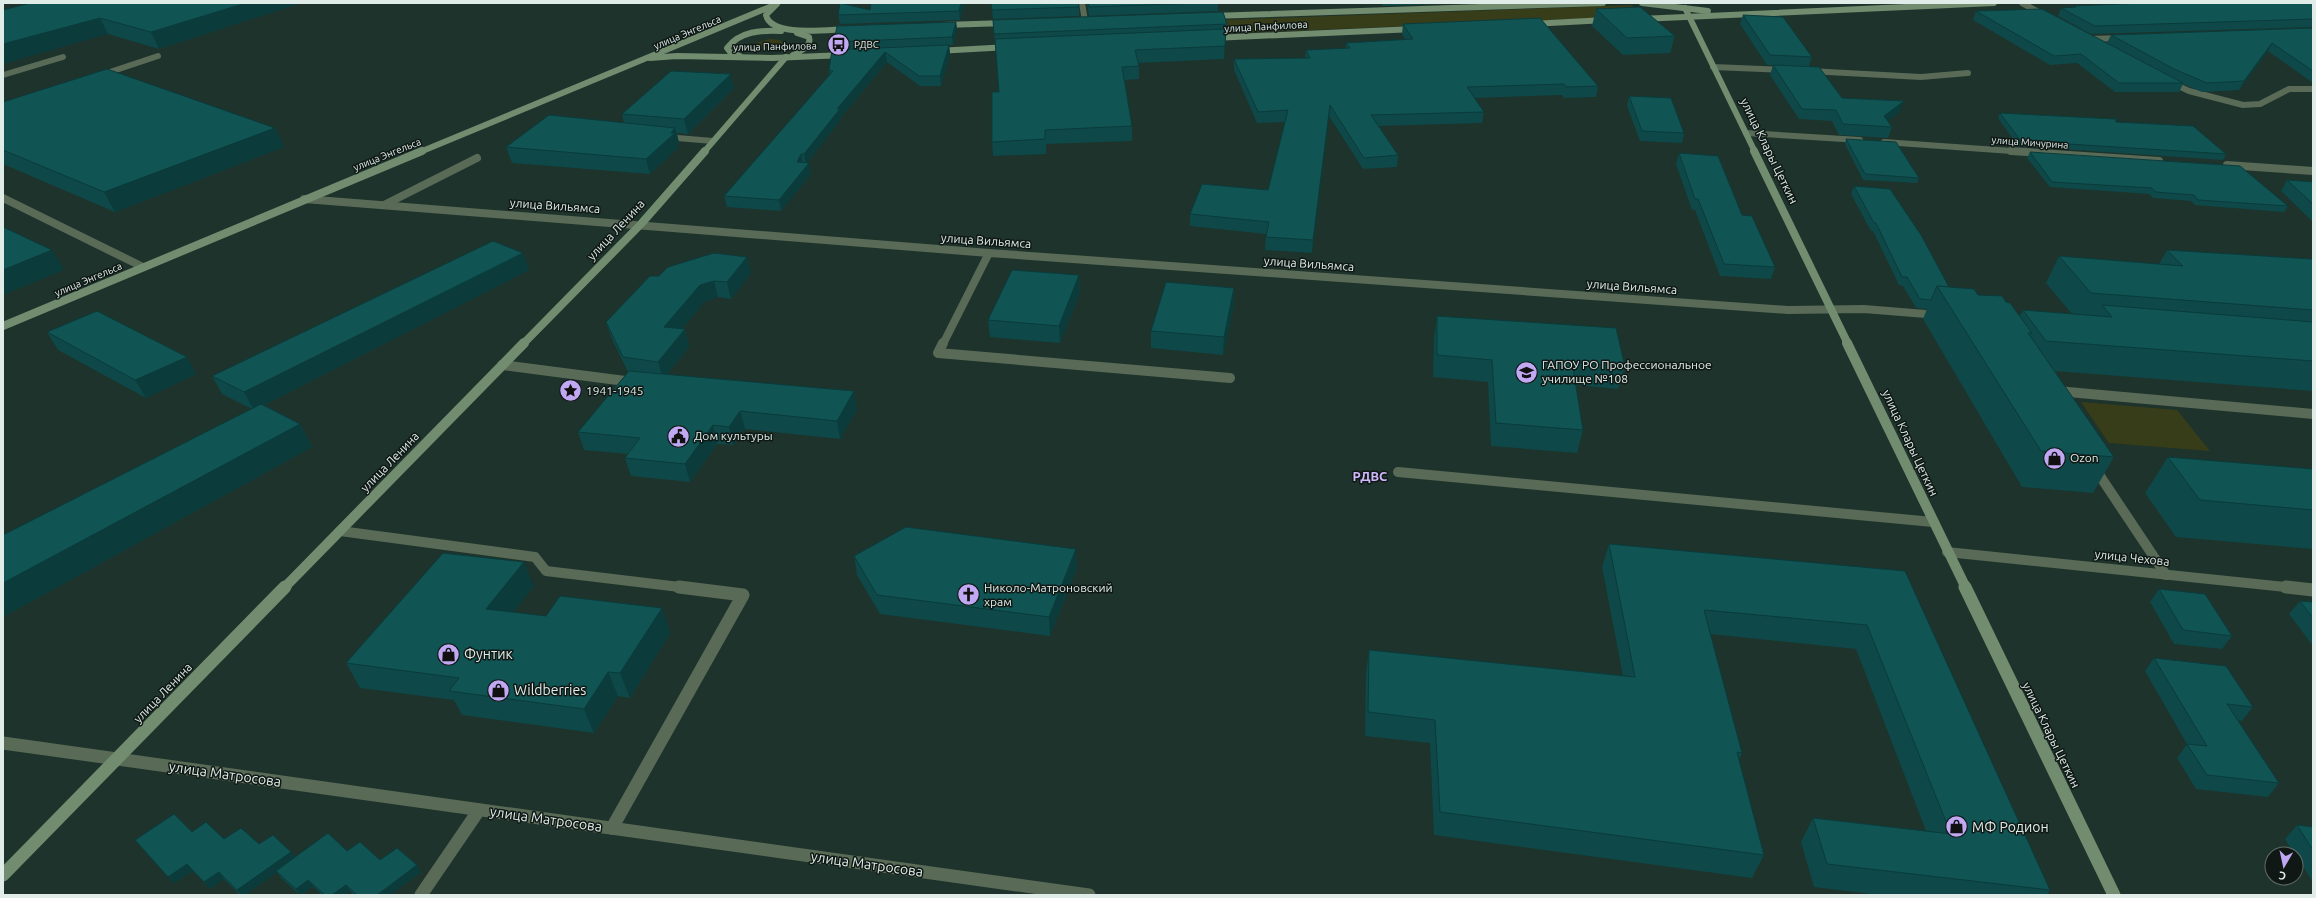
<svg xmlns="http://www.w3.org/2000/svg" width="2316" height="898" font-family="Ubuntu,sans-serif">
<rect width="100%" height="100%" fill="#1e332b"/>
<g fill="#383d19">
<path d="M1631 5 1645 16 1094 39 1091 25Z"/>
<path d="M769 39 780 40 783 43C777 50 764 51 756 47V43Z"/>
<path d="M2081 402 2177 410 2210 451 2109 443Z"/>
</g>
<g fill="none" stroke-linecap="round" stroke-linejoin="round">
<g stroke="#596a57" stroke-width="6">
<path d="M1082 3 1085 21"/>
<path d="M2022 3 2046 16"/>
<path d="M2092 40 2090 39 2121 38"/>
<path d="M1713 67 1785 70"/>
<path d="M1809 71 1921 77 1968 73"/>
<path d="M3 75 63 57"/>
<path d="M101 75 158 56"/>
<path d="M2170 82 2189 91 2243 105 2260 104 2289 89H2313"/>
<path d="M665 137 713 141"/>
</g>
<g stroke="#596a57" stroke-width="8">
<path d="M3 198 143 267"/>
<path d="M384 205 477 158"/>
<path d="M943 344 989 253"/>
</g>
<g stroke="#596a57" stroke-width="10">
<path d="M943 343 938 353 1230 378"/>
<path d="M502 365 633 382"/>
<path d="M2057 391 2313 414"/>
<path d="M2094 467 2166 575"/>
<path d="M1398 472 1933 522"/>
<path d="M340 531 535 557 546 571 688 588"/>
</g>
<g stroke="#596a57" stroke-width="13">
<path d="M612 828 743 595 679 587"/>
<path d="M421 895 479 810"/>
</g>
<g stroke="#596a57" stroke-width="6">
<path d="M1746 133 1860 140"/>
<path d="M1884 142 2026 152"/>
</g>
<g stroke="#596a57" stroke-width="8">
<path d="M2011 151 2159 161"/>
<path d="M2227 165 2313 171"/>
<path d="M304 199 989 253 1788 310 1864 309 1938 315"/>
</g>
<path stroke="#596a57" stroke-width="10" d="M1947 552 2296 588"/>
<g stroke="#596a57" stroke-width="13">
<path d="M2286 587 2313 590"/>
<path d="M3 743 1089 895"/>
</g>
<g stroke="#718c6e" stroke-width="6">
<path d="M1642 3 1708 11"/>
<path d="M777 4 766 15C771 38 830 29 849 29"/>
<path d="M1685 8 1755 152"/>
<path d="M1211 16 1603 3"/>
<path d="M1640 19 1994 3"/>
<path d="M1531 24 1606 20"/>
<path d="M943 25 1007 23"/>
<path d="M1213 38 1415 29"/>
<path d="M937 51 1009 47"/>
<path d="M793 55C800 51 812 47 809 37L797 33"/>
<path d="M740 56 730 52 727 48C740 31 761 30 781 31"/>
<path d="M650 58 677 56 772 58 845 55"/>
<path d="M420 152 772 6"/>
<path d="M704 152 786 57"/>
</g>
<g stroke="#718c6e" stroke-width="8">
<path d="M1754 151 1848 344"/>
<path d="M3 326 422 151"/>
<path d="M523 344 641 224 705 151"/>
</g>
<g stroke="#718c6e" stroke-width="10">
<path d="M1847 343 1966 588"/>
<path d="M284 588 524 343"/>
</g>
<g stroke="#718c6e" stroke-width="13">
<path d="M1965 587 2114 895"/>
<path d="M3 875 285 587"/>
</g>
</g>
<g fill="#0e4848">
<path d="M30 3H297L298 4 159 49 108 34Z"/>
<path d="M871 3H964V6L960 20 840 24 838 15 870 10Z"/>
<path d="M991 3 1079 7V16L993 19Z"/>
<path d="M1087 3H1218V11L1089 16Z"/>
<path d="M1381 3H1465L1383 6Z"/>
<path d="M2313 3V27L2091 34 2058 16 2061 8 2073 7V6Z"/>
<path d="M1596 9 1675 36 1670 53 1623 55 1592 26Z"/>
<path d="M1976 11 2107 43 2111 35 2313 28V83L2268 51 2239 90 2202 92 2183 84 2179 92H2115L2077 63 2050 65 1973 20Z"/>
<path d="M1743 15 1812 57 1809 66 1842 98 1900 112 1887 121 1892 127 1888 138 1839 135 1832 121 1799 119 1770 75 1773 65H1767L1740 24Z"/>
<path d="M993 20 1227 24 1224 59 1138 63 1139 66V79L1125 80 1132 126V141L1046 144V154L993 156 992 142 999 92Z"/>
<path d="M956 22 957 30 953 45H949L950 55 941 86H920L887 62 841 117V119L807 163 811 174 781 211 727 207 724 196 830 75 829 70 836 50 834 42Z"/>
<path d="M1403 24 1598 86 1596 97 1564 98 1562 95 1474 98 1484 112 1482 123 1379 126 1398 155 1397 167 1363 169 1329 116 1312 253 1265 250 1266 234 1190 226V214L1268 190 1285 122 1257 123 1234 70V59L1305 58 1306 50 1346 49V43L1405 39 1402 34Z"/>
<path d="M734 88 688 134 677 133 679 143 677 144 678 148 650 174 512 163 506 147 624 123 622 114Z"/>
<path d="M1629 96 1684 133 1682 143 1640 141 1627 106Z"/>
<path d="M3 102 275 128 284 147 115 212 3 164Z"/>
<path d="M2000 113 2116 122 2226 154 2223 160 2018 146 1998 118Z"/>
<path d="M1846 139 1919 178 1917 183 1863 180 1845 144Z"/>
<path d="M2030 152 2288 206 2284 212 2195 205 2191 201 2153 198 2149 194 2050 187 2027 158Z"/>
<path d="M1679 153 1742 215 1775 267 1771 279 1720 276 1695 210H1692L1676 164Z"/>
<path d="M2287 180 2313 182V222L2281 191Z"/>
<path d="M1854 186 1949 287 2006 302 2020 316 2023 310 2072 314 2046 283 2059 256 2159 264 2167 250 2313 261V391L2054 371 2114 457 2093 493 2022 487 1923 319 1927 309 1916 308 1903 286 1899 285 1873 231H1871L1851 194Z"/>
<path d="M523 253 529 270 264 405 300 424 312 447 3 617V535L252 409 222 394 212 376Z"/>
<path d="M747 257 751 273 731 299 718 297 704 302 682 329H685L689 347 667 374 857 409 840 439 745 429 733 445 717 444 690 482 631 476 625 458 628 454 584 450 578 432 628 372 612 339 606 322 659 276Z"/>
<path d="M1079 275 1080 292 1060 343 990 337 988 320Z"/>
<path d="M1234 288V305L1223 355 1151 348V331Z"/>
<path d="M1437 316 1625 367 1618 389 1575 385 1583 430 1577 453 1491 446 1488 382 1433 377 1434 338Z"/>
<path d="M47 332 196 374 146 398 58 350Z"/>
<path d="M2168 457 2313 469V549L2176 537 2145 493Z"/>
<path d="M1609 544 1905 571 2050 890 2047 895H1879L1814 887 1801 842 1813 818 1926 831 1856 649 1710 634 1742 753 1739 760 1764 855 1752 878 1434 835 1430 743 1365 736 1366 673 1369 650 1623 676 1602 567Z"/>
<path d="M854 556 1077 568 1050 636 880 614 857 575Z"/>
<path d="M534 586 513 612 670 633 630 698 618 696 594 733 462 715 454 700 360 688 346 663Z"/>
<path d="M2159 589 2232 636 2222 649 2174 644 2150 602Z"/>
<path d="M2300 601 2313 602V646L2289 614Z"/>
<path d="M2154 658 2253 707 2242 721 2238 720 2279 783 2268 797 2196 789 2177 758 2187 744 2145 671Z"/>
<path d="M2297 825 2313 827V882L2296 856V854H2294L2285 839Z"/>
<path d="M192 832 224 839 259 844 291 852 295 857 347 851 421 872 390 895H354L350 891 346 895H322L313 886 301 895H300L281 878 277 872 245 895H240L224 879 210 889 193 871 174 883 135 840Z"/>
</g>
<g fill="#0b3b3b">
<path d="M246 3H297L298 4 159 49 151 32Z"/>
<path d="M961 3H964V6L960 20 959 11Z"/>
<path d="M100 18 108 34 3 64V44Z"/>
<path d="M956 22 957 30 953 45 952 37Z"/>
<path d="M1226 29V42L1224 59 1225 46Z"/>
<path d="M2272 43 2268 51 2239 90 2244 81Z"/>
<path d="M949 45 950 55 941 86 940 76Z"/>
<path d="M885 52 887 62 841 117V119L806 165 804 154 837 109Z"/>
<path d="M731 74 734 88 688 134 684 119Z"/>
<path d="M1904 101 1900 112 1880 126 1884 116Z"/>
<path d="M1330 105 1329 116 1312 253 1313 240Z"/>
<path d="M275 128 284 147 115 212 104 192Z"/>
<path d="M675 128 679 143 677 144 678 148 650 174 646 159Z"/>
<path d="M801 154 803 165 797 162Z"/>
<path d="M809 163 811 174 781 211 779 200Z"/>
<path d="M52 250 64 270 3 295V270Z"/>
<path d="M523 253 529 270 254 410 244 392Z"/>
<path d="M747 257 751 273 731 299 727 282Z"/>
<path d="M1079 275 1080 292 1060 343 1059 326Z"/>
<path d="M714 281 718 297 704 302 669 345 664 327 700 285Z"/>
<path d="M1234 288V305L1223 355 1224 337Z"/>
<path d="M685 329 689 347 663 379 658 362Z"/>
<path d="M187 357 196 374 146 398 135 380Z"/>
<path d="M854 391 857 409 840 439 837 421Z"/>
<path d="M740 411 745 429 733 445 729 427Z"/>
<path d="M300 424 312 447 3 617V583Z"/>
<path d="M713 425 717 444 690 482 685 464Z"/>
<path d="M1076 549 1077 568 1050 636 1049 617Z"/>
<path d="M524 562 534 586 497 633 486 609Z"/>
<path d="M662 608 670 633 630 698 620 673Z"/>
<path d="M608 672 618 696 594 733 584 709Z"/>
<path d="M291 852 296 859 276 871 277 872 245 895H241L237 890Z"/>
<path d="M187 864 193 871 174 883 168 877Z"/>
<path d="M417 865 421 872 390 895H377Z"/>
<path d="M219 872 224 879 210 889 204 882Z"/>
<path d="M308 880 313 886 300 895 296 889Z"/>
<path d="M346 885 350 891 346 895H332Z"/>
</g>
<g fill="#105454" stroke="#0b3b3b">
<path d="M30 3H246L151 32 100 18 3 44V10Z"/>
<path d="M840 3 870 10 871 3H961L959 11 838 15Z"/>
<path d="M991 3H1078L1079 7 992 10Z"/>
<path d="M1088 3H1200L1089 7Z"/>
<path d="M2145 3H2313V19L2095 26 2061 8 2076 7 2073 6Z"/>
<path d="M1640 7 1675 36 1627 38 1596 9Z"/>
<path d="M2042 9 2183 83H2119L2081 54 2054 56 1976 11Z"/>
<path d="M1223 12 1227 24 994 34 993 20Z"/>
<path d="M1743 15 1783 17 1812 57 1770 55Z"/>
<path d="M1540 18 1598 86 1566 87 1564 84 1467 87 1484 112 1371 115 1398 155 1364 158 1330 105 1313 240 1266 237 1269 222 1190 214 1202 184 1268 190 1288 110 1258 112 1234 59 1310 58 1306 50 1350 48 1346 43 1413 39 1403 24Z"/>
<path d="M956 22 952 37 834 42 837 26Z"/>
<path d="M2313 28V71L2272 43 2244 81 2207 83 2174 69 2111 35Z"/>
<path d="M1226 29 1225 46 1135 50 1139 66 1122 67 1132 126 1045 130V139L992 142V92H999L995 39Z"/>
<path d="M949 45 940 76H919L885 52 837 109H840L804 154H801L797 162 809 163 779 200 724 196 833 71 829 70 832 50Z"/>
<path d="M1773 65 1819 67 1842 98 1904 101 1884 116 1892 127 1843 124 1836 110 1802 109Z"/>
<path d="M107 69 275 128 104 192 3 150V102Z"/>
<path d="M671 71 731 74 684 119 622 114Z"/>
<path d="M1629 96 1671 98 1684 133 1642 131Z"/>
<path d="M2000 113 2116 119V122L2193 126 2226 154 2021 141Z"/>
<path d="M549 115 675 128 671 133H675L646 159 506 147Z"/>
<path d="M1846 139 1896 142 1919 178 1865 174Z"/>
<path d="M2030 152 2240 166 2288 206 2198 200 2194 195 2156 192 2152 188 2052 182Z"/>
<path d="M1679 153 1718 156 1742 215 1752 216 1775 267 1724 264 1698 199H1695Z"/>
<path d="M2287 180 2313 182V204Z"/>
<path d="M1854 186 1890 189 1921 235 1949 287 1937 286 1931 300 1920 299 1907 277H1902L1876 223H1874Z"/>
<path d="M3 227 52 250 3 270Z"/>
<path d="M493 241 523 253 244 392 212 376Z"/>
<path d="M2167 250 2312 259 2313 261V310L2091 293 2059 256 2183 266Z"/>
<path d="M714 253 747 257 727 282 714 281 700 285 664 327 685 329 658 362 623 357 606 322 650 276H659L668 267Z"/>
<path d="M1012 270 1079 275 1059 326 988 320Z"/>
<path d="M1166 282 1234 288 1224 337 1151 331Z"/>
<path d="M1937 286 1974 289 1978 295 2002 296 2006 302 2010 303 2032 333H2028L2114 457 2041 451Z"/>
<path d="M2102 305 2313 322V361L2046 341 2023 310 2112 317Z"/>
<path d="M97 311 187 357 135 380 47 332Z"/>
<path d="M1437 316 1616 328 1625 367 1572 362 1583 430 1496 423 1492 360 1437 355Z"/>
<path d="M629 371 854 391 837 421 740 411 729 427 713 425 685 464 625 458 640 438 578 432Z"/>
<path d="M261 404 300 424 3 583V535Z"/>
<path d="M2168 457 2313 469V510L2200 500Z"/>
<path d="M906 527 1076 549 1049 617 877 595 854 556Z"/>
<path d="M1609 544 1905 571 2050 890 1827 864 1813 818 1951 834 1867 625 1704 610 1742 753 1737 752 1764 855 1440 812 1435 720 1368 712 1369 650 1635 677Z"/>
<path d="M443 553 524 562 486 609 546 616 560 596 662 608 620 673 608 672 584 709 449 691 459 678 346 663Z"/>
<path d="M2159 589 2205 594 2232 636 2183 630Z"/>
<path d="M2300 601 2313 602V618Z"/>
<path d="M2154 658 2226 666 2253 707 2227 704 2279 783 2207 775 2187 744 2207 746Z"/>
<path d="M174 814 192 832 206 822 224 839 241 828 259 844 273 835 291 852 237 890 219 872 204 882 187 864 168 877 135 840Z"/>
<path d="M2297 825 2313 827V850Z"/>
<path d="M328 833 347 851 360 842 380 860 397 848 417 865 377 895H357L346 885 332 895H325L308 880 296 889 276 871Z"/>
</g>
<defs>
<symbol id="bus-disc" viewBox="-11 -11 22 22"><circle r="9.5" fill="#c1a8f3" stroke="#0f1815"/><path d="M-5-6H5V4H4V6H2V4H-2V6H-4V4H-5ZM-3.5-4V0h7V-4ZM-3.5 1.2v1.5H-2V1.2ZM2 1.2v1.5H3.5V1.2Z" fill="#111"/></symbol>
<symbol id="university-disc" viewBox="-11 -11 22 22"><circle r="9.5" fill="#c1a8f3" stroke="#0f1815"/><path d="M0-5L7-2L0 1L-7-2ZM-4 1L0 2.5L4 1V4Q0 6-4 4Z" fill="#111"/></symbol>
<symbol id="sight-disc" viewBox="-11 -11 22 22"><circle r="9.5" fill="#c1a8f3" stroke="#0f1815"/><path d="M0-6L1.8-2.2L6-1.7L2.9 1.2L3.7 5.4L0 3.3L-3.7 5.4L-2.9 1.2L-6-1.7L-1.8-2.2Z" fill="#111"/></symbol>
<symbol id="civic-disc" viewBox="-11 -11 22 22"><circle r="9.5" fill="#c1a8f3" stroke="#0f1815"/><path d="M-.6-6.5H3V-4.5H.6V-3L4-1V1h2V6H-6V1h2V-1L-.6-3ZM-1.2 2.5V6h2.4V2.5Z" fill="#111"/></symbol>
<symbol id="shop-disc" viewBox="-11 -11 22 22"><circle r="9.5" fill="#c1a8f3" stroke="#0f1815"/><path d="M-5-2.5h2.3a2.7 3.5 0 0 1 5.4 0H5L5.5 6h-11ZM-1.5-2.5h3a1.5 2.3 0 0 0-3 0Z" fill="#111"/></symbol>
<symbol id="church-disc" viewBox="-11 -11 22 22"><circle r="9.5" fill="#c1a8f3" stroke="#0f1815"/><path d="M-1.2-6h2.4v3.5h3.3v2.4h-3.3V6h-2.4V-.1h-3.3v-2.4h3.3Z" fill="#111"/></symbol>
</defs>
<g fill-rule="evenodd">
<use href="#bus-disc" x="826" y="32" width="25" height="25"/>
<use href="#university-disc" x="1514" y="360" width="25" height="25"/>
<use href="#sight-disc" x="558" y="378" width="25" height="25"/>
<use href="#civic-disc" x="666" y="424" width="25" height="25"/>
<use href="#shop-disc" x="2042" y="446" width="25" height="25"/>
<use href="#church-disc" x="956" y="582" width="25" height="25"/>
<use href="#shop-disc" x="436" y="642" width="25" height="25"/>
<use href="#shop-disc" x="486" y="678" width="25" height="25"/>
<use href="#shop-disc" x="1944" y="814" width="25" height="25"/>
</g>
<g text-anchor="middle" stroke-width="3" stroke-linejoin="round" paint-order="stroke">
<g font-size="10" fill="#dfece7" stroke="#0f1815">
<text transform="translate(1266 26) rotate(-3)" y="4">улица Панфилова</text>
<text transform="translate(687 32) rotate(-23)" y="4">улица Энгельса</text>
<text transform="translate(775 46) rotate(-1)" y="4">улица Панфилова</text>
<text transform="translate(2030 142) rotate(4)" y="4">улица Мичурина</text>
<text transform="translate(387 154) rotate(-22)" y="4">улица Энгельса</text>
<text transform="translate(88 279) rotate(-23)" y="4">улица Энгельса</text>
</g>
<g font-size="10" fill="#dfece7" stroke="#0f1815" text-anchor="start">
<text x="854" y="48">РДВС</text>
</g>
<g font-size="12" fill="#dfece7" stroke="#0f1815">
<text transform="translate(1769 151) rotate(64)" y="4">улица Клары Цеткин</text>
<text transform="translate(555 206) rotate(4)" y="4">улица Вильямса</text>
<text transform="translate(616 230) rotate(-47)" y="4">улица Ленина</text>
<text transform="translate(986 241) rotate(4)" y="4">улица Вильямса</text>
<text transform="translate(1309 264) rotate(4)" y="4">улица Вильямса</text>
<text transform="translate(1632 287) rotate(4)" y="4">улица Вильямса</text>
<text transform="translate(1910 443) rotate(65)" y="4">улица Клары Цеткин</text>
<text transform="translate(390 462) rotate(-46)" y="4">улица Ленина</text>
<text transform="translate(2132 558) rotate(6)" y="4">улица Чехова</text>
<text transform="translate(163 693) rotate(-46)" y="4">улица Ленина</text>
<text transform="translate(2051 735) rotate(64)" y="4">улица Клары Цеткин</text>
</g>
<g font-size="12" fill="#dfece7" stroke="#0f1815" text-anchor="start">
<text x="1542" y="369">ГАПОУ РО Профессиональное<tspan x="1542" dy="14">училище №108</tspan></text>
<text x="586" y="395">1941-1945</text>
<text x="694" y="440">Дом культуры</text>
<text x="2070" y="462">Ozon</text>
<text x="984" y="592">Николо-Матроновский<tspan x="984" dy="14">храм</tspan></text>
</g>
<g font-size="13" font-weight="bold" fill="#cfb8fe" stroke="#0f1815">
<text x="1370" y="481">РДВС</text>
</g>
<g font-size="14" fill="#dfece7" stroke="#0f1815" text-anchor="start">
<text x="464" y="659">Фунтик</text>
<text x="514" y="695">Wildberries</text>
<text x="1972" y="832">МФ Родион</text>
</g>
<g font-size="14" fill="#dfece7" stroke="#0f1815">
<text transform="translate(225 774) rotate(8)" y="5">улица Матросова</text>
<text transform="translate(546 819) rotate(8)" y="5">улица Матросова</text>
<text transform="translate(867 864) rotate(8)" y="5">улица Матросова</text>
</g>
</g>
<rect width="2316" height="898" fill="none" stroke="#dfece7" stroke-width="8"/>
<g transform="translate(2284 866) rotate(189)"><circle r="19" fill="#0f1815" stroke="#626d69"/>
<path d="M0-3L7 15L0 10L-7 15Z" fill="#c1a8f3"/>
<text y="-6" font-size="11" font-weight="bold" text-anchor="middle" fill="#dfece7">С</text>
</g>
</svg>
